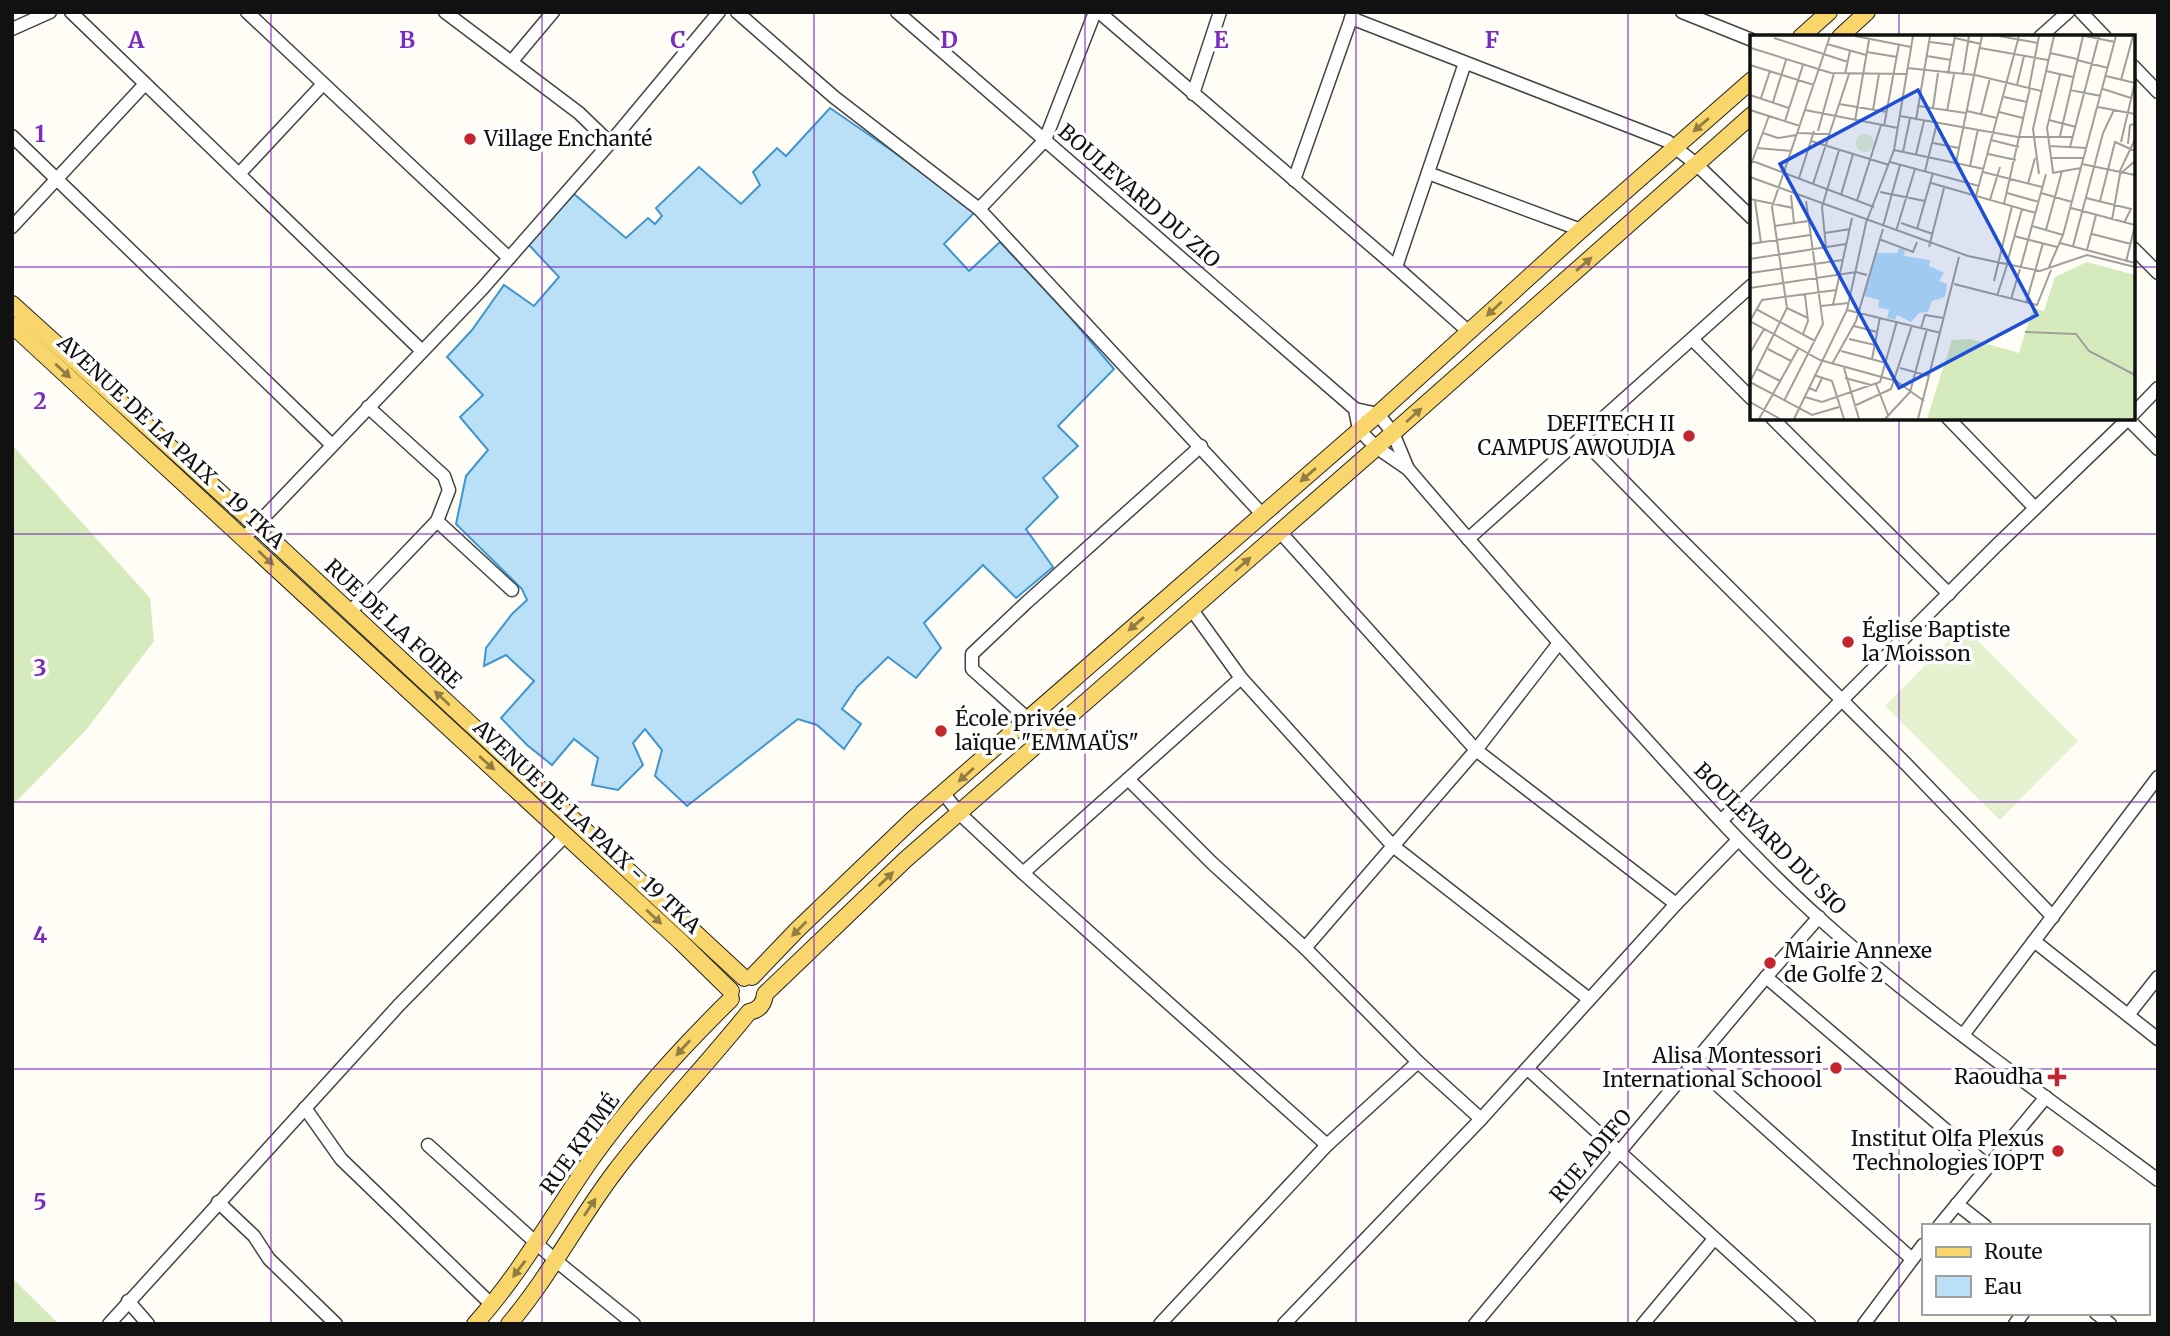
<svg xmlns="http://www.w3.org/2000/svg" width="2170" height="1336" font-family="Merriweather,serif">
<rect width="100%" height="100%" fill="#fffdf5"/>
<g fill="#d5ebbd">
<path d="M12 445 150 598 154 641 86 730 12 806Z"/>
<path d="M12 1278 59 1324H12Z"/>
</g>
<path fill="#e6f2cf" d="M1963 626 2078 741 2000 820 1885 706Z"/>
<path fill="#b9e0f7" stroke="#3f96cf" stroke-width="2" d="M830 108 891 150 975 212 944 244 969 271 1000 242 1070 317 1114 369 1058 426 1078 446 1043 478 1058 497 1026 529 1053 567 1016 598 983 565 924 623 941 648 916 678 888 657 857 687 842 709 861 724 844 749 817 725 798 719 687 806 655 776 662 750 645 729 633 743 643 765 618 790 592 785 598 758 574 739 552 765 527 745 501 718 534 681 506 655 484 666 486 648 512 614 527 600 522 589 456 524 466 476 488 450 460 417 483 395 447 357 472 330 504 285 534 306 559 277 528 244 574 194 626 238 648 218 655 224 662 216 656 208 699 167 741 204 760 185 753 172 777 148 786 156Z"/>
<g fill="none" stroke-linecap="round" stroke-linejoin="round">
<defs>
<g id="minor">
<path d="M71 12 422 351"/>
<path d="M247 12 509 258"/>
<path d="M445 12 579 113 610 143"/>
<path d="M737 12 834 97 979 209 1262 514"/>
<path d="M897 12 1355 409 1378 414 1393 433 1408 469"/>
<path d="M1099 12 1396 267 1469 332"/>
<path d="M1682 12 1752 40"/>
<path d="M2081 12 2105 37"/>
<path d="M1351 18 1667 141 1696 164 1752 218"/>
<path d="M12 29 50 12"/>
<path d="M2040 37 2068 12"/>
<path d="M512 61 553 12"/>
<path d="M2133 66 2158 92"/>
<path d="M1193 94 1220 12"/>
<path d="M12 136 332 445"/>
<path d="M1428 173 1581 230"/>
<path d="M239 174 323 84"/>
<path d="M1294 180 1353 13"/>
<path d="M979 209 1045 140 1095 12"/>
<path d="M12 227 145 84"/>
<path d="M2133 248 2158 273"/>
<path d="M1396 267 1465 63"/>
<path d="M1692 339 1752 399"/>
<path d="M1355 409 1359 430 1376 447 1408 469C1485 559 1563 648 1642 735 1699 798 1756 861 1819 918 1925 1013 2044 1095 2158 1180"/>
<path d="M2133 414 2158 388"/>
<path d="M1772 418 1949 594"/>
<path d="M1948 418 2035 508"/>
<path d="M2127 418 2158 449"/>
<path d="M1581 438 1673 532 1905 763 2053 917"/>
<path d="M437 521 512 590"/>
<path d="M1280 532 1476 750 1676 904"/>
<path d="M244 538 482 289 610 143 719 12"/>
<path d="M1468 539 1752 285"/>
<path d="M1192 610 1241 678 1393 846 1589 999"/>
<path d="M350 612 437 521 449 490 444 476 368 407"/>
<path d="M1028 719 972 669V654L1026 603 1201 446"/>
<path d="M1128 779 1211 862 1305 948 1418 1062 1481 1119"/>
<path d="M944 794 960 814 1023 873 1327 1145"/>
<path d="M1721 821 1997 545 2129 418"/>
<path d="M1023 873 1241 678"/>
<path d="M2034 941 2158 1039"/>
<path d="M1305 948 1476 750 1559 643"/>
<path d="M1766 977 1988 1166"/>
<path d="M2128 1015 2158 977"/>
<path d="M1963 1035 2158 777"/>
<path d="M1693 1063 1912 1259"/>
<path d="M1528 1069 1809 1324"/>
<path d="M305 1108 341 1159 492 1305"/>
<path d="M428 1145 555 1260 634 1324"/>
<path d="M218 1202 254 1236 269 1259 336 1324"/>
<path d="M1957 1204 1985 1226"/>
<path d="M1939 1226 2046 1097"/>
<path d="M128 1301 148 1324"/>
<path d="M2096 1313 2110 1324"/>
<path d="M109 1324 399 1005 566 835"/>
<path d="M1160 1324 1327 1145 1418 1062"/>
<path d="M1284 1324 1481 1119 1676 904 1738 840"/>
<path d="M1475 1324 1766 977 1819 917"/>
<path d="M1643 1324 1714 1239"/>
<path d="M1864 1324 1923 1245"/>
<path d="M2015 1324 2023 1313"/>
</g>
<g id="major">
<path d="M1801 37 1829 12"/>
<path d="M1840 37 1867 12"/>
<path d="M12 304 256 525 744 978"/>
<path d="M12 325 681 942 731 991"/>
<path d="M752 977 797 930 913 819 1378 414 1581 230 1752 80"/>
<path d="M475 1324C520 1274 552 1216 590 1161 631 1103 680 1049 731 999"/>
<path d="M509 1324C549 1277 577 1222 614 1173 656 1117 705 1067 749 1012 759 1010 764 1004 765 994L905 860 1393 433 1752 115"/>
</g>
</defs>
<use href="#minor" stroke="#444" stroke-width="15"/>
<use href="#major" stroke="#222" stroke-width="18"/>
<use href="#minor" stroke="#fff" stroke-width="12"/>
<use href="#major" stroke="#f9d66b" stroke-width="16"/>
</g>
<defs><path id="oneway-solid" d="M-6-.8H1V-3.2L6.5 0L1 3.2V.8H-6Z" transform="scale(1.75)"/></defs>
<g fill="#917d42">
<use href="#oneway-solid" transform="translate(1701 125) rotate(139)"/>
<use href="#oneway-solid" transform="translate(1584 264) rotate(-41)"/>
<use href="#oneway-solid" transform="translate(1494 309) rotate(137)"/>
<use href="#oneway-solid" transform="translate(63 371) rotate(43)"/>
<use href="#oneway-solid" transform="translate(1414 415) rotate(-42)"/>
<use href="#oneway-solid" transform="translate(1308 475) rotate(139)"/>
<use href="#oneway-solid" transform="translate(266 558) rotate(43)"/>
<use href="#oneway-solid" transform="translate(1243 564) rotate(-41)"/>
<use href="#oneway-solid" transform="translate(1136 624) rotate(139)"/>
<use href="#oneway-solid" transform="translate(442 698) rotate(-137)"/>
<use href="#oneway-solid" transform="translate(487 763) rotate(42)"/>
<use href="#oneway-solid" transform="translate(966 775) rotate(138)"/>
<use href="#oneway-solid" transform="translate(886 879) rotate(-44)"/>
<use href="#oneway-solid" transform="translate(654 917) rotate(43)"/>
<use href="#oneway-solid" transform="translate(799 929) rotate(135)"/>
<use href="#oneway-solid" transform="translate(683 1048) rotate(132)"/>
<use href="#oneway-solid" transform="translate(590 1207) rotate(-56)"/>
<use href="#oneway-solid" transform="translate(519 1269) rotate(127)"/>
</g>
<path fill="none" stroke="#7b2cbf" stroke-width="2" stroke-opacity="0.55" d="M271 12V1324M542 12V1324M814 12V1324M1085 12V1324M1356 12V1324M1628 12V1324M1899 12V37M12 267H1752M2133 267H2158M1899 418V1324M12 534H2158M12 802H2158M12 1069H2158"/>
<g fill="#c4262e" stroke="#fff" stroke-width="2.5">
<circle cx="470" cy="139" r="7"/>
<circle cx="1689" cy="436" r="7"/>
<circle cx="1848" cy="642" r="7"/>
<circle cx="941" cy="731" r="7"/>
<circle cx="1770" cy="963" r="7"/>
<circle cx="1836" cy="1068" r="7"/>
<path d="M2053.5 1066.5h7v7h7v7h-7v7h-7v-7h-7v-7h7z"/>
<circle cx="2058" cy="1151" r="7"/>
</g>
<g text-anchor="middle" stroke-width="7" stroke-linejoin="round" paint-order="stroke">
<g font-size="21" fill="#111" stroke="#fff" text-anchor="start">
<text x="484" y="146">Village Enchanté</text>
<text x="1675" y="431" text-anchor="end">DEFITECH II<tspan x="1675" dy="24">CAMPUS AWOUDJA</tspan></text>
<text x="1862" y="637">Église Baptiste<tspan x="1862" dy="24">la Moisson</tspan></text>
<text x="955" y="726">École privée<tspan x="955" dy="24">laïque "EMMAÜS"</tspan></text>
<text x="1784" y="958">Mairie Annexe<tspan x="1784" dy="24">de Golfe 2</tspan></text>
<text x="1822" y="1063" text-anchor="end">Alisa Montessori<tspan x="1822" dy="24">International Schoool</tspan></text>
<text x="2043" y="1084" text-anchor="end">Raoudha</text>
<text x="2044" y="1146" text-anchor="end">Institut Olfa Plexus<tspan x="2044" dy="24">Technologies IOPT</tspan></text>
</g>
<g font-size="21" fill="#111" stroke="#fff">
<text transform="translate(1139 196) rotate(41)" y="7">BOULEVARD DU ZIO</text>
<text transform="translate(171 442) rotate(43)" y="7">AVENUE DE LA PAIX - 19 TKA</text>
<text transform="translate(393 624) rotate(43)" y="7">RUE DE LA FOIRE</text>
<text transform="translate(587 827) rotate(43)" y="7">AVENUE DE LA PAIX - 19 TKA</text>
<text transform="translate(1770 839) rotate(45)" y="7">BOULEVARD DU SIO</text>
<text transform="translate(580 1144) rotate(-54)" y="7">RUE KPIMÉ</text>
<text transform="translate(1591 1156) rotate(-50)" y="7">RUE ADIFO</text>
</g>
</g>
<g transform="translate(1750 35)">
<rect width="385" height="385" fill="#fffdf5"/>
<path d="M337 227 385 240V384H177L202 305 220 304 269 318 283 273 294 276 305 242Z" fill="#d5ebbd"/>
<path d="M106 108a9 9 0 1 1 18 0a9 9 0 1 1-18 0Z" fill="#e6f2cf"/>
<path d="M149 213 155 215 154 221 180 225 179 231 194 238 189 246 197 249 195 262 182 266 178 277 169 278 161 287 147 280 145 285 137 283 139 275 128 272 129 265 114 261 126 218H147Z" fill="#b9e0f7"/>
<path fill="none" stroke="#a09f9a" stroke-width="2" d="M80 1 22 172 37 273 0 347 62 380 89 372M105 1 161 12M249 1 288 8M335 1 365 7M24 3 98 27M205 3 231 9M180 7 203 10M77 9 116 20M1 13 81 38 156 39M230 13 298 25M117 17 147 22M300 18 327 24M177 21 201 25M327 25 358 33M0 30 64 50M157 33 225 40 291 56M296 36 323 42M95 39 100 16M198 39 205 1M213 39 219 1M356 41 385 48M371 45 383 1M267 50 274 21M279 53 289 1M353 54 381 63M320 55 351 61M0 60 39 73M254 62 277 67M11 63 20 36M23 67 36 25M89 69 137 77M168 71 216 78M348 72 385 79M183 73 188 38M0 75 50 91M55 75 148 93M123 75 129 39M197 76 204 39M217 76 247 83M249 77 273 83M231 79 240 43M150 81 268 102H323M166 85 180 1M299 85 326 92M35 86 53 30M105 86 119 5M134 91 149 9M68 96 84 38M13 98 28 103 47 100M48 98 79 99M310 101 333 1M241 105 269 112M61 106 139 130M371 107 385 47M183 108 209 113M378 109 380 90 385 89M299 111 337 113M320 112 349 1M7 113 42 116M144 115 234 134M153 117 160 83M166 119 174 86M238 119 266 125M301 123H334M0 125 124 172M140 127 229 151M206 128 232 1M332 129 385 140M220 131 228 94M0 132 19 81M175 136 187 88M233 137 292 152M303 137 297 93 310 40M302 138 331 133M369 138 385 104M289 139 283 94 304 1M0 142 218 221 290 236 337 220 385 232M49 143 64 96M181 148 286 178M63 149 99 39M278 149 285 123M130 157 175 166M257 158 289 167M291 158 322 167M41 160 44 188M91 160 103 119M226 161 269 1M336 163 381 174 374 188M0 164 43 173M240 165 250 132M5 166 11 208M107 166 131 90M350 166 365 107 385 116M254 169 280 53M321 173 385 190M362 185 370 139 385 126M151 188 183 199M25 191 58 186M133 191 150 130M282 191 313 200M167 194 183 138M296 195 312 136M146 196 165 134M75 198 100 194M342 199 381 209M264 201 307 212M129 204 163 217 167 207M310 208 385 228M0 209 60 200M323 211 353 98 364 75M76 212 72 172 89 115M179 212 194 153M337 215 346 180M0 224 96 209M376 227 385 190M257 228 272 174M271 231 296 139M299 232 313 200 366 1M0 238 93 225M244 246 262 171M204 249 287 270 301 235M0 253 106 237 117 240M86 255 12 265 0 286 70 325 146 346 174 366M247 261 257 230M261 264 270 234M276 268 293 208M83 270 102 183M71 271 99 268M37 273 58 283M6 274 65 306M97 275 191 298M104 291 127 297M171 293 175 280 193 283M275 297 326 299 339 316 385 340M53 299 58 286 55 260M99 304 125 310M18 314 41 326M91 316 136 328M0 318 14 294M122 324 130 282M82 329 106 286 133 194M94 333 109 384M150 333 179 341M7 334 30 346M64 340 82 346 94 384M95 343 121 350M126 349 138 380M59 353 66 356 72 343M55 362 72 367 130 347 147 286M34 366 73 289 56 166M0 367 30 384M104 371 141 354 162 290M9 384 48 314M44 384 97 275 116 188 144 115 163 1M135 384 160 357 177 294M168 384 209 222"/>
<path fill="#1d4ed8" fill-opacity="0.15" stroke="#1d4ed8" stroke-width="3.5" d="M168 55 287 280 149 353 30 129Z"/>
<rect width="385" height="385" fill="none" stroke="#111" stroke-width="3.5"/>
</g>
<g font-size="23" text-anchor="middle" font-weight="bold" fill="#7b2cbf" stroke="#fff" stroke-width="7" stroke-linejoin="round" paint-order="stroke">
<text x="136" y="48">A</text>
<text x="407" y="48">B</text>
<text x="678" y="48">C</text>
<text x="949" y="48">D</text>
<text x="1221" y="48">E</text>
<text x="1492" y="48">F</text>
<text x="40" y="142">1</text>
<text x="40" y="409">2</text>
<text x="40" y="676">3</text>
<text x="40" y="943">4</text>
<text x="40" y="1210">5</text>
</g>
<rect width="2170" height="1336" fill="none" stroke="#111111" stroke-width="28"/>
<rect x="1922" y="1224" width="228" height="91" fill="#ffffff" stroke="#a0a0a0" stroke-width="2"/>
<rect x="1936" y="1247" width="35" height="10" fill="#f9d66b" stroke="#a0a0a0" stroke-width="2"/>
<text x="1984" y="1259" font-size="21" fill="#111111">Route</text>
<rect x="1936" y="1276" width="35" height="21" fill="#b9e0f7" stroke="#a0a0a0" stroke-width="2"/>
<text x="1984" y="1294" font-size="21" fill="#111111">Eau</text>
</svg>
